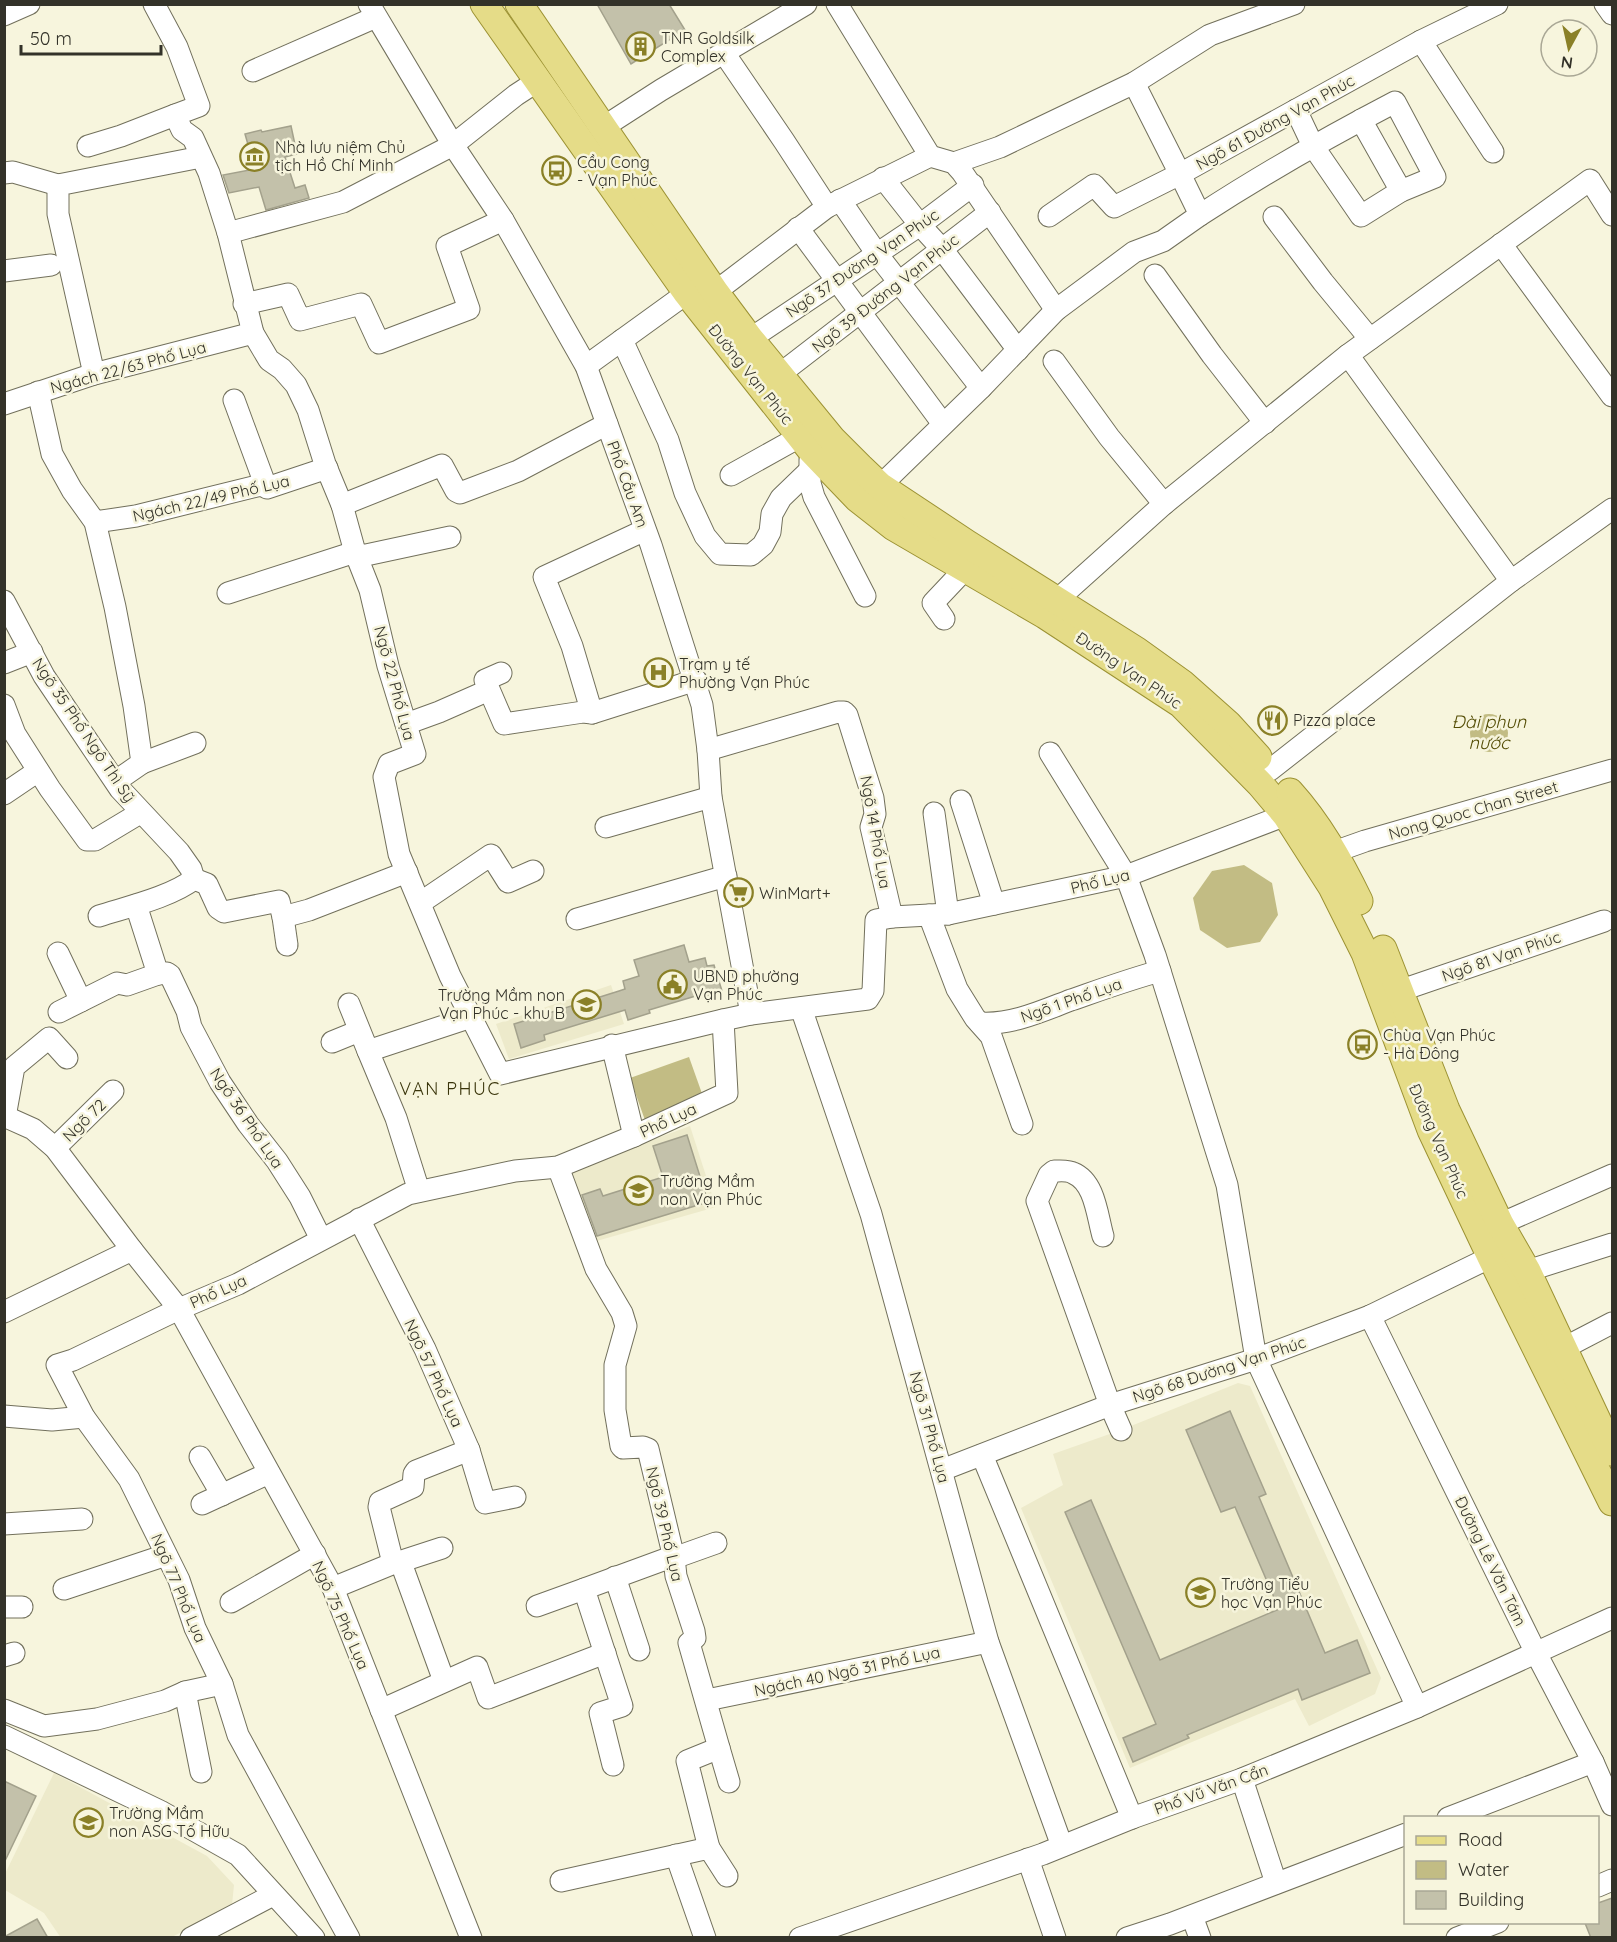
<svg xmlns="http://www.w3.org/2000/svg" width="1617" height="1942" font-family="Quicksand,sans-serif">
<rect width="100%" height="100%" fill="#f7f5dd"/>
<g fill="#edeacb">
<path d="M611 985 624 1024 509 1059 496 1024Z"/>
<path d="M690 1126 716 1207 586 1244 563 1173Z"/>
<path d="M1238 1383 1250 1386 1381 1678 1375 1694 1309 1726 1295 1699 1130 1768 1021 1508 1063 1485 1053 1454 1121 1430Z"/>
<path d="M54 1773 207 1856 234 1885 232 1905 172 1937 61 1938 44 1913 5 1890 4 1876Z"/>
</g>
<g fill="#c2bc84">
<circle cx="1489" cy="733" r="19"/>
<path d="M1244 865 1272 883 1278 915 1260 942 1227 948 1200 930 1193 898 1212 871Z"/>
<path d="M689 1057 705 1102 646 1123 630 1078Z"/>
</g>
<g fill="#c3c1aa" stroke="#a3a18c" stroke-width="1.5">
<path d="M597 4H669L685 30 631 64Z"/>
<path d="M291 126 297 154 285 157 295 188 305 185 309 198 266 210 259 187 229 193 223 175 255 169 245 134 261 130 262 132Z"/>
<path d="M684 945 689 962 705 958 707 966 714 965 722 991 700 998 699 995 649 1010 650 1013 628 1020 625 1010 544 1035 545 1040 521 1048 514 1024 619 991 625 989 623 981 639 976 634 960Z"/>
<path d="M687 1135 708 1202 597 1236 582 1195 600 1189 603 1196 663 1177 653 1146Z"/>
<path d="M1230 1411 1266 1494 1259 1497 1325 1653 1357 1640 1370 1673 1302 1700 1298 1689 1187 1735 1189 1738 1133 1762 1123 1738 1156 1724 1065 1512 1091 1500 1160 1660 1279 1609 1235 1507 1221 1512 1186 1430Z"/>
<path d="M4 1781 36 1796 4 1863Z"/>
<path d="M1612 1898V1938H1591L1585 1923H1598V1903Z"/>
<path d="M37 1919 48 1938H4V1937Z"/>
</g>
<g fill="none" stroke-linecap="round" stroke-linejoin="round">
<defs>
<g id="minor">
<path d="M154 4 177 47 199 106 175 115 182 130 193 138 209 173 228 233 253 333 269 360 282 369 296 385 308 410 325 464 342 505 355 552 370 590 388 666 415 754 389 764 384 777 399 854 450 976 500 1074 723 1020"/>
<path d="M369 4 453 145 503 220 586 366 651 545 702 705 708 750 711 797 751 1014"/>
<path d="M837 4 930 156 954 163 962 172 1056 310"/>
<path d="M1605 4 1612 14"/>
<path d="M4 15 29 4"/>
<path d="M1421 41 1493 152"/>
<path d="M724 53 784 141 827 207"/>
<path d="M253 71 376 17"/>
<path d="M1361 120 1401 191"/>
<path d="M602 128 661 90 806 4"/>
<path d="M88 146 121 136 175 115"/>
<path d="M954 163 1000 147 1134 83 1210 35 1294 4"/>
<path d="M4 173 13 172 58 185"/>
<path d="M883 178 920 225 942 249 1018 350"/>
<path d="M840 200 877 254 981 388"/>
<path d="M1200 215C1263 174 1328 137 1395 102L1435 177 1401 191 1361 216 1313 146 1296 110"/>
<path d="M1049 216 1094 185 1114 207 1180 174 1134 83"/>
<path d="M1274 217 1323 282 1370 339"/>
<path d="M798 228 943 424"/>
<path d="M228 233 343 202 453 145 516 95 539 80"/>
<path d="M1501 244 1612 396"/>
<path d="M4 271 51 265"/>
<path d="M1155 275 1212 355 1265 423"/>
<path d="M715 292 827 207 930 156"/>
<path d="M244 304 288 294 300 320 361 304 379 343 469 309 447 246 503 220"/>
<path d="M750 339 920 225 973 185"/>
<path d="M622 340 668 440 685 493 705 536 720 554 751 555 763 545 770 532 772 514 781 498 809 471"/>
<path d="M1348 355 1511 581 1612 509"/>
<path d="M1054 361 1109 437 1164 504"/>
<path d="M586 366 687 293"/>
<path d="M94 374 58 214V185L201 157"/>
<path d="M780 374 990 212"/>
<path d="M38 392 52 454 72 490 95 522 115 607 134 706 142 763 116 781"/>
<path d="M234 400 265 484"/>
<path d="M4 404 94 374 253 333"/>
<path d="M810 460V483L814 497 865 596"/>
<path d="M731 475 801 436"/>
<path d="M880 486 981 388 1056 310 1134 252 1163 241 1200 215 1180 174 1421 41 1497 4"/>
<path d="M342 505 442 465 456 491 460 493 518 471 607 424"/>
<path d="M95 522 136 516 265 484 267 488 327 468"/>
<path d="M357 555H366L450 537"/>
<path d="M228 593 355 552"/>
<path d="M1057 600 1164 504 1348 355 1590 180 1612 215"/>
<path d="M4 601 44 676 120 789 179 852 191 869 194 879"/>
<path d="M944 619 933 603 966 568"/>
<path d="M4 663 32 652"/>
<path d="M501 673 485 680 504 724 583 712 592 713 696 680"/>
<path d="M4 705 15 734 50 789 87 840H95L140 813"/>
<path d="M592 713 572 646 544 577 645 530"/>
<path d="M406 724 439 712 489 690"/>
<path d="M708 750 838 712H844L847 715 873 798 875 814 871 827 892 917"/>
<path d="M1050 753 1126 876 1155 955 1227 1185 1256 1359 1417 1707"/>
<path d="M142 763 195 743"/>
<path d="M1270 770 1511 581"/>
<path d="M4 794 38 771"/>
<path d="M961 801 994 904"/>
<path d="M934 813 948 914"/>
<path d="M606 827 711 797"/>
<path d="M1334 852 1365 841 1612 770"/>
<path d="M194 879 207 884 218 908 224 912 279 901 283 917 309 910 407 872"/>
<path d="M420 903 491 855 508 882 533 871"/>
<path d="M136 905 158 974 167 973 170 975 187 1011 191 1027 220 1082 248 1124 277 1161 300 1197 321 1239"/>
<path d="M929 915 957 989 975 1018 991 1036 1022 1124"/>
<path d="M99 916C127 907 171 897 194 879"/>
<path d="M283 917 287 945"/>
<path d="M577 919 726 876"/>
<path d="M58 953 81 1001"/>
<path d="M1399 991 1604 921"/>
<path d="M349 1004 368 1051"/>
<path d="M801 1008 871 1214 988 1642 1062 1846"/>
<path d="M59 1012 117 983 127 985 158 974"/>
<path d="M980 1023C1012 1025 1042 1011 1071 1000 1100 990 1130 979 1160 971"/>
<path d="M332 1042 359 1031"/>
<path d="M612 1045 634 1136"/>
<path d="M4 1116 33 1129 55 1148 132 1250 179 1309 333 1588 471 1938"/>
<path d="M5 1117 14 1067 49 1038 67 1058"/>
<path d="M55 1148 113 1091"/>
<path d="M558 1167 596 1269 622 1313 626 1326 615 1365V1410L621 1446 623 1448 643 1447 648 1449 674 1558 676 1576 694 1631 695 1638 689 1643 719 1748 687 1761 709 1848"/>
<path d="M419 1191 396 1118 368 1051 471 1017"/>
<path d="M359 1219 425 1349 469 1450 485 1503 515 1497"/>
<path d="M1500 1224 1612 1175"/>
<path d="M1103 1236C1097 1215 1095 1182 1073 1173 1068 1170 1060 1171 1054 1171L1049 1175 1037 1201 1110 1405 1121 1430"/>
<path d="M1527 1271 1612 1244"/>
<path d="M4 1312 132 1250"/>
<path d="M1370 1316 1536 1653 1593 1762 1612 1805"/>
<path d="M1562 1349 1612 1323"/>
<path d="M4 1416 52 1420 84 1417"/>
<path d="M982 1455 1132 1818"/>
<path d="M200 1457 222 1495"/>
<path d="M942 1470 1110 1405 1256 1359 1370 1316 1491 1257"/>
<path d="M202 1504 269 1473"/>
<path d="M4 1524 82 1519"/>
<path d="M674 1558 716 1543"/>
<path d="M399 1562 442 1548"/>
<path d="M393 1563 379 1507 380 1502 413 1487 414 1474 416 1471 469 1450"/>
<path d="M615 1577 639 1650"/>
<path d="M333 1588 394 1563H401L444 1681"/>
<path d="M64 1589 166 1555"/>
<path d="M231 1602 315 1554"/>
<path d="M537 1606 584 1589"/>
<path d="M4 1607H22"/>
<path d="M4 1656 14 1653"/>
<path d="M185 1692 201 1772"/>
<path d="M707 1700 988 1642"/>
<path d="M4 1710 44 1726 97 1719 165 1701 185 1692 222 1684"/>
<path d="M381 1710 477 1667 488 1698 605 1653"/>
<path d="M4 1736 160 1811 238 1855 314 1938"/>
<path d="M719 1748 729 1782"/>
<path d="M613 1765 600 1713 622 1706 584 1589 674 1556"/>
<path d="M1242 1779 1276 1883"/>
<path d="M1448 1818 1593 1762"/>
<path d="M676 1855 705 1938"/>
<path d="M1028 1859 1055 1938"/>
<path d="M561 1881 709 1848 727 1876"/>
<path d="M1598 1886 1612 1880"/>
<path d="M1192 1916 1200 1938"/>
<path d="M191 1938 273 1895"/>
<path d="M349 1938 238 1735 222 1684 195 1628 179 1580 129 1479 84 1417 57 1365 73 1360 179 1309 238 1284 408 1194 515 1171 558 1167 634 1136 727 1093 723 1020 751 1014 868 999 873 991 876 920 892 917 948 914 1126 876 1286 815"/>
<path d="M800 1938 1043 1854 1132 1818 1242 1779 1417 1707 1612 1618"/>
<path d="M1127 1938 1170 1924 1406 1834"/>
<path d="M1457 1938 1498 1922"/>
</g>
<g id="major">
<path d="M484 4 687 293 811 450 857 498 894 527 1045 615 1181 704 1260 784 1286 815 1332 887 1365 953 1431 1130 1491 1257 1612 1502"/>
<path d="M519 4 715 292 750 339 832 439 860 467 880 486 969 545 1137 651 1183 684 1228 724 1258 757"/>
<path d="M1290 792C1319 824 1340 862 1359 901"/>
<path d="M1383 949 1446 1110 1500 1224 1527 1271 1612 1452"/>
</g>
</defs>
<use href="#minor" stroke="#72705c" stroke-width="23"/>
<use href="#major" stroke="#9c9233" stroke-width="29"/>
<use href="#minor" stroke="#fff" stroke-width="21"/>
<use href="#major" stroke="#e5dc88" stroke-width="27"/>
</g>
<defs>
<symbol id="building-ring" viewBox="-11 -11 22 22"><circle r="9.5" fill="#f7f5dd" stroke="#8a8027" stroke-width="1.5"/><path d="M-4-6H4V6H1V3H-1V6H-4ZM-2.5-4.3h1.7v1.8h-1.7ZM.8-4.3h1.7v1.8H.8ZM-2.5-1h1.7V.8h-1.7ZM.8-1h1.7V.8H.8Z" fill="#8a8027"/></symbol>
<symbol id="museum-ring" viewBox="-11 -11 22 22"><circle r="9.5" fill="#f7f5dd" stroke="#8a8027" stroke-width="1.5"/><path d="M0-6L6-3V-2H-6V-3ZM-5-1h2V3h-2ZM-1-1h2V3h-2ZM3-1h2V3H3ZM-6 4H6V6H-6Z" fill="#8a8027"/></symbol>
<symbol id="bus-ring" viewBox="-11 -11 22 22"><circle r="9.5" fill="#f7f5dd" stroke="#8a8027" stroke-width="1.5"/><path d="M-5-6H5V4H4V6H2V4H-2V6H-4V4H-5ZM-3.5-4V0h7V-4ZM-3.5 1.2v1.5H-2V1.2ZM2 1.2v1.5H3.5V1.2Z" fill="#8a8027"/></symbol>
<symbol id="hospital-ring" viewBox="-11 -11 22 22"><circle r="9.5" fill="#f7f5dd" stroke="#8a8027" stroke-width="1.5"/><path d="M-5-5h3v3.5h4V-5h3V5h-3V1.5h-4V5h-3Z" fill="#8a8027"/></symbol>
<symbol id="restaurant-ring" viewBox="-11 -11 22 22"><circle r="9.5" fill="#f7f5dd" stroke="#8a8027" stroke-width="1.5"/><path d="M-5-6h1v4h1v-4h1v4h1v-4h1v5L-1.5 .5V6h-2V.5L-5-1ZM5-6V6H3V1.5H1.5Q1.5-4 5-6Z" fill="#8a8027"/></symbol>
<symbol id="supermarket-ring" viewBox="-11 -11 22 22"><circle r="9.5" fill="#f7f5dd" stroke="#8a8027" stroke-width="1.5"/><path d="M-6-5.5h2.5l.6 2H6L4.5 2H-2.5L-4.4-4H-6ZM-1.5 3.2a1.3 1.3 0 1 0 .1 0ZM3 3.2a1.3 1.3 0 1 0 .1 0Z" fill="#8a8027"/></symbol>
<symbol id="civic-ring" viewBox="-11 -11 22 22"><circle r="9.5" fill="#f7f5dd" stroke="#8a8027" stroke-width="1.5"/><path d="M-.6-6.5H3V-4.5H.6V-3L4-1V1h2V6H-6V1h2V-1L-.6-3ZM-1.2 2.5V6h2.4V2.5Z" fill="#8a8027"/></symbol>
<symbol id="school-ring" viewBox="-11 -11 22 22"><circle r="9.5" fill="#f7f5dd" stroke="#8a8027" stroke-width="1.5"/><path d="M0-5L7-2L0 1L-7-2ZM-4 1L0 2.5L4 1V4Q0 6-4 4Z" fill="#8a8027"/></symbol>
</defs>
<g fill-rule="evenodd">
<use href="#building-ring" x="624" y="30" width="33" height="33"/>
<use href="#museum-ring" x="238" y="140" width="33" height="33"/>
<use href="#bus-ring" x="540" y="154" width="33" height="33"/>
<use href="#hospital-ring" x="642" y="656" width="33" height="33"/>
<use href="#restaurant-ring" x="1256" y="704" width="33" height="33"/>
<use href="#supermarket-ring" x="722" y="876" width="33" height="33"/>
<use href="#civic-ring" x="656" y="968" width="33" height="33"/>
<use href="#school-ring" x="570" y="988" width="33" height="33"/>
<use href="#bus-ring" x="1346" y="1028" width="33" height="33"/>
<use href="#school-ring" x="622" y="1174" width="33" height="33"/>
<use href="#school-ring" x="1184" y="1576" width="33" height="33"/>
<use href="#school-ring" x="72" y="1806" width="33" height="33"/>
</g>
<g text-anchor="middle" stroke-width="5" stroke-linejoin="round" paint-order="stroke">
<g font-size="16" fill="#333229" stroke="#f7f5dd" text-anchor="start">
<text x="661" y="44">TNR Goldsilk<tspan x="661" dy="18">Complex</tspan></text>
<text x="275" y="153">Nhà lưu niệm Chủ<tspan x="275" dy="18">tịch Hồ Chí Minh</tspan></text>
<text x="577" y="168">Cầu Cong<tspan x="577" dy="18">- Vạn Phúc</tspan></text>
<text x="679" y="670">Trạm y tế<tspan x="679" dy="18">Phường Vạn Phúc</tspan></text>
<text x="1293" y="726">Pizza place</text>
<text x="759" y="899">WinMart+</text>
<text x="693" y="982">UBND phường<tspan x="693" dy="18">Vạn Phúc</tspan></text>
<text x="565" y="1001" text-anchor="end">Trường Mầm non<tspan x="565" dy="18">Vạn Phúc - khu B</tspan></text>
<text x="1383" y="1041">Chùa Vạn Phúc<tspan x="1383" dy="18">- Hà Đông</tspan></text>
<text x="660" y="1187">Trường Mầm<tspan x="660" dy="18">non Vạn Phúc</tspan></text>
<text x="1221" y="1590">Trường Tiểu<tspan x="1221" dy="18">học Vạn Phúc</tspan></text>
<text x="109" y="1819">Trường Mầm<tspan x="109" dy="18">non ASG Tố Hữu</tspan></text>
</g>
<g font-size="16" fill="#333229" stroke="#f7f5dd">
<text transform="translate(1275 122) rotate(-29)" y="6">Ngõ 61 Đường Vạn Phúc</text>
<text transform="translate(862 263) rotate(-34)" y="6">Ngõ 37 Đường Vạn Phúc</text>
<text transform="translate(885 293) rotate(-38)" y="6">Ngõ 39 Đường Vạn Phúc</text>
<text transform="translate(128 367) rotate(-15)" y="6">Ngách 22/63 Phố Lụa</text>
<text transform="translate(751 374) rotate(51)" y="6">Đường Vạn Phúc</text>
<text transform="translate(628 484) rotate(70)" y="6">Phố Cầu Am</text>
<text transform="translate(211 498) rotate(-13)" y="6">Ngách 22/49 Phố Lụa</text>
<text transform="translate(1129 670) rotate(34)" y="6">Đường Vạn Phúc</text>
<text transform="translate(395 683) rotate(75)" y="6">Ngõ 22 Phố Lụa</text>
<text transform="translate(84 730) rotate(56)" y="6">Ngõ 35 Phố Ngô Thì Sỹ</text>
<text transform="translate(1473 810) rotate(-16)" y="6">Nong Quoc Chan Street</text>
<text transform="translate(876 832) rotate(80)" y="6">Ngõ 14 Phố Lụa</text>
<text transform="translate(1100 881) rotate(-14)" y="6">Phố Lụa</text>
<text transform="translate(1501 956) rotate(-19)" y="6">Ngõ 81 Vạn Phúc</text>
<text transform="translate(1071 1000) rotate(-19)" y="6">Ngõ 1 Phố Lụa</text>
<text transform="translate(247 1118) rotate(56)" y="6">Ngõ 36 Phố Lụa</text>
<text transform="translate(84 1120) rotate(-44)" y="6">Ngõ 72</text>
<text transform="translate(668 1120) rotate(-25)" y="6">Phố Lụa</text>
<text transform="translate(1439 1141) rotate(66)" y="6">Đường Vạn Phúc</text>
<text transform="translate(218 1291) rotate(-24)" y="6">Phố Lụa</text>
<text transform="translate(1219 1369) rotate(-18)" y="6">Ngõ 68 Đường Vạn Phúc</text>
<text transform="translate(434 1373) rotate(65)" y="6">Ngõ 57 Phố Lụa</text>
<text transform="translate(930 1427) rotate(75)" y="6">Ngõ 31 Phố Lụa</text>
<text transform="translate(665 1524) rotate(77)" y="6">Ngõ 39 Phố Lụa</text>
<text transform="translate(1491 1561) rotate(64)" y="6">Đường Lê Văn Tám</text>
<text transform="translate(179 1588) rotate(67)" y="6">Ngõ 77 Phố Lụa</text>
<text transform="translate(341 1615) rotate(66)" y="6">Ngõ 75 Phố Lụa</text>
<text transform="translate(847 1671) rotate(-12)" y="6">Ngách 40 Ngõ 31 Phố Lụa</text>
<text transform="translate(1211 1789) rotate(-20)" y="6">Phố Vũ Văn Cẩn</text>
</g>
<g font-size="18" font-style="italic" fill="#544d05" stroke="#f7f5dd">
<text x="1489" y="728">Đài phun<tspan x="1489" dy="21">nước</tspan></text>
</g>
<g font-size="18" letter-spacing="1.5" fill="#3a350b" stroke="#f7f5dd">
<text x="450" y="1095">VẠN PHÚC</text>
</g>
</g>
<rect width="1617" height="1942" fill="none" stroke="#333229" stroke-width="12"/>
<rect x="1404" y="1816" width="195" height="108" fill="#f7f5dd" stroke="#a9a795" stroke-width="1.5"/>
<rect x="1416" y="1836" width="30" height="9" fill="#e5dc88" stroke="#a9a795" stroke-width="1.5"/>
<text x="1458" y="1846" font-size="18" fill="#333229">Road</text>
<rect x="1416" y="1861" width="30" height="18" fill="#c2bc84" stroke="#a9a795" stroke-width="1.5"/>
<text x="1458" y="1876" font-size="18" fill="#333229">Water</text>
<rect x="1416" y="1891" width="30" height="18" fill="#c3c1aa" stroke="#a9a795" stroke-width="1.5"/>
<text x="1458" y="1906" font-size="18" fill="#333229">Building</text>
<g transform="translate(1569 48) rotate(188)"><circle r="28" fill="#f7f5dd" stroke="#a9a795" stroke-width="1.5"/>
<path d="M0-4.5L10 22L0 15L-10 22Z" fill="#8a8027"/>
<text y="-9" font-size="16" font-weight="bold" text-anchor="middle" fill="#333229">N</text>
</g>
<path d="M21 45v9h140v-9" fill="none" stroke="#333229" stroke-width="3"/>
<text x="30" y="45" font-size="18" fill="#333229" stroke="#f7f5dd" stroke-width="4.5" paint-order="stroke">50 m</text>
</svg>
